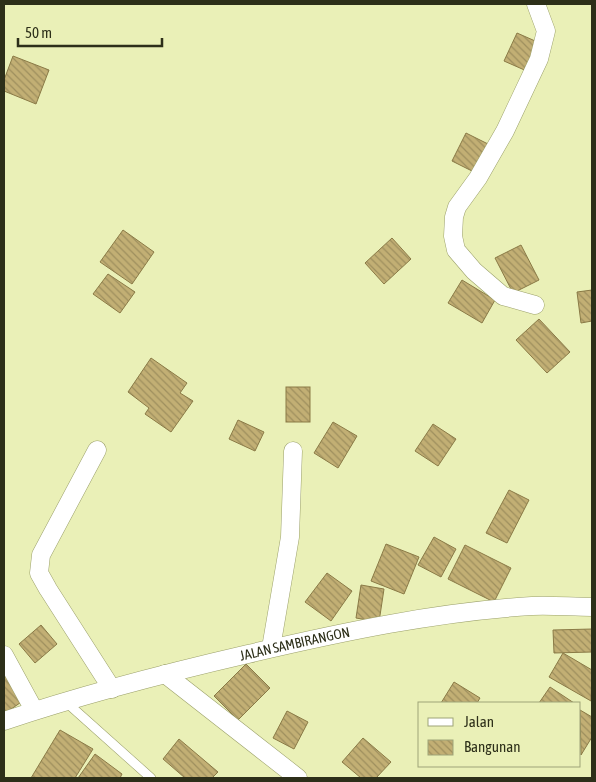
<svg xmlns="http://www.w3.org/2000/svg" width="596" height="782" font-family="'Asap Condensed',sans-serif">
<defs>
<pattern id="building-back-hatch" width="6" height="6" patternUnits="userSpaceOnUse" patternTransform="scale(1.25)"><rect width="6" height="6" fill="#c2af74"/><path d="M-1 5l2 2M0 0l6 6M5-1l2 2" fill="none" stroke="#9e8f5e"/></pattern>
</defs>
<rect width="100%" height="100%" fill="#eaf0b7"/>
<g fill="url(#building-back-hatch)" stroke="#8a7a46">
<path d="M517 33 542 44 529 72 504 61Z"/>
<path d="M13 56 49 70 36 104 4 91V80Z"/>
<path d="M466 133 492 146 478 174 452 161Z"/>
<path d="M123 230 154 252 132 284 100 262Z"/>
<path d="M392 238 411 259 384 284 365 263Z"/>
<path d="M521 245 539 280 513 293 495 258Z"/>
<path d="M108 274 135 292 120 313 93 294Z"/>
<path d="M462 280 495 300 482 323 448 303Z"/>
<path d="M592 290V321L581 323 577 292Z"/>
<path d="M539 319 570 352 547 373 516 340Z"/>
<path d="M151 358 187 383 180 393 193 401 171 432 145 414 149 408 128 392Z"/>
<rect x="286" y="387" width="24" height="35"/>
<path d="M238 420 264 432 255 451 229 439Z"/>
<path d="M333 422 357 436 338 468 314 453Z"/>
<path d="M433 424 456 439 438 466 415 451Z"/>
<path d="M509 490 529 500 507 543 486 533Z"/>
<path d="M434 537 456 549 441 577 418 565Z"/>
<path d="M386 544 419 557 404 594 371 581Z"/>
<path d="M465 545 511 568 494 602 448 579Z"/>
<path d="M327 573 352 591 331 621 305 602Z"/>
<path d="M361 585 384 589 379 622 356 618Z"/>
<path d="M41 625 57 644 35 663 19 644Z"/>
<path d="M592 629V652L554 653 553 630Z"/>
<path d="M563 653 592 670 591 701 549 677Z"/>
<path d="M246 664 270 688 238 720 214 696Z"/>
<path d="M4 667 27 698 4 714Z"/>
<path d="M454 682 480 698 477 703H441Z"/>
<path d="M550 687 574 703H539Z"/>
<path d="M580 710 592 717V737L581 755Z"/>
<path d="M287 711 308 722 294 749 273 738Z"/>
<path d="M60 730 93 749 75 778H31Z"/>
<path d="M363 738 391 762 376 778H361L342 762Z"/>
<path d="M179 739 218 772 212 778H185L163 759Z"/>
<path d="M95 754 122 774 120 778H78Z"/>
</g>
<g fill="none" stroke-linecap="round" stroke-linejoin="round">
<defs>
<path id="lane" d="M66 702 151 778"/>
<g id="street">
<path d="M535 305 503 296 474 271 456 250 453 236 454 217 457 207 478 178 505 131 539 59 546 31 536 4"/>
<path d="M97 450 41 555 39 573 48 589 112 689"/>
<path d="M271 648 290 537 293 451"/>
<path d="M4 655 34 710"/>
<path d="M165 674 298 778"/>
<path id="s1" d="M4 721C84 694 166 673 248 654 342 632 436 612 532 606 552 605 572 607 592 607"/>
</g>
</defs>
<use href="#lane" stroke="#9ba06a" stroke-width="10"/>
<use href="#street" stroke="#9ba06a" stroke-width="19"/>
<use href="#lane" stroke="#fff" stroke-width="9"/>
<use href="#street" stroke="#fff" stroke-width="18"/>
</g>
<g text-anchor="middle" stroke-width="4" stroke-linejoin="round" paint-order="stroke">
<g font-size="14" fill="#2d2f19" stroke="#eaf0b7">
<text dy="5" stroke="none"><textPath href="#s1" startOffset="301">JALAN SAMBIRANGON</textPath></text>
</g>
</g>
<rect width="596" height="782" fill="none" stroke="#2d2f19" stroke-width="10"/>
<rect x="418" y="702" width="162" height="65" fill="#eaf0b7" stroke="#9ea378"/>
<rect x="428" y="718" width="25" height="8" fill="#ffffff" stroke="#9ea378"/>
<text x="464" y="727" font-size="15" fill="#2d2f19">Jalan</text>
<rect x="428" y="740" width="25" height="15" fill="url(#building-back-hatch)" stroke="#9ea378"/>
<text x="464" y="752" font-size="15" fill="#2d2f19">Bangunan</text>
<path d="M18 38v8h144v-8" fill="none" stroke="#2d2f19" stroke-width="2.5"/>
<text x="25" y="38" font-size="15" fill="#2d2f19" stroke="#eaf0b7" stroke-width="4" paint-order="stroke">50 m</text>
</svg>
